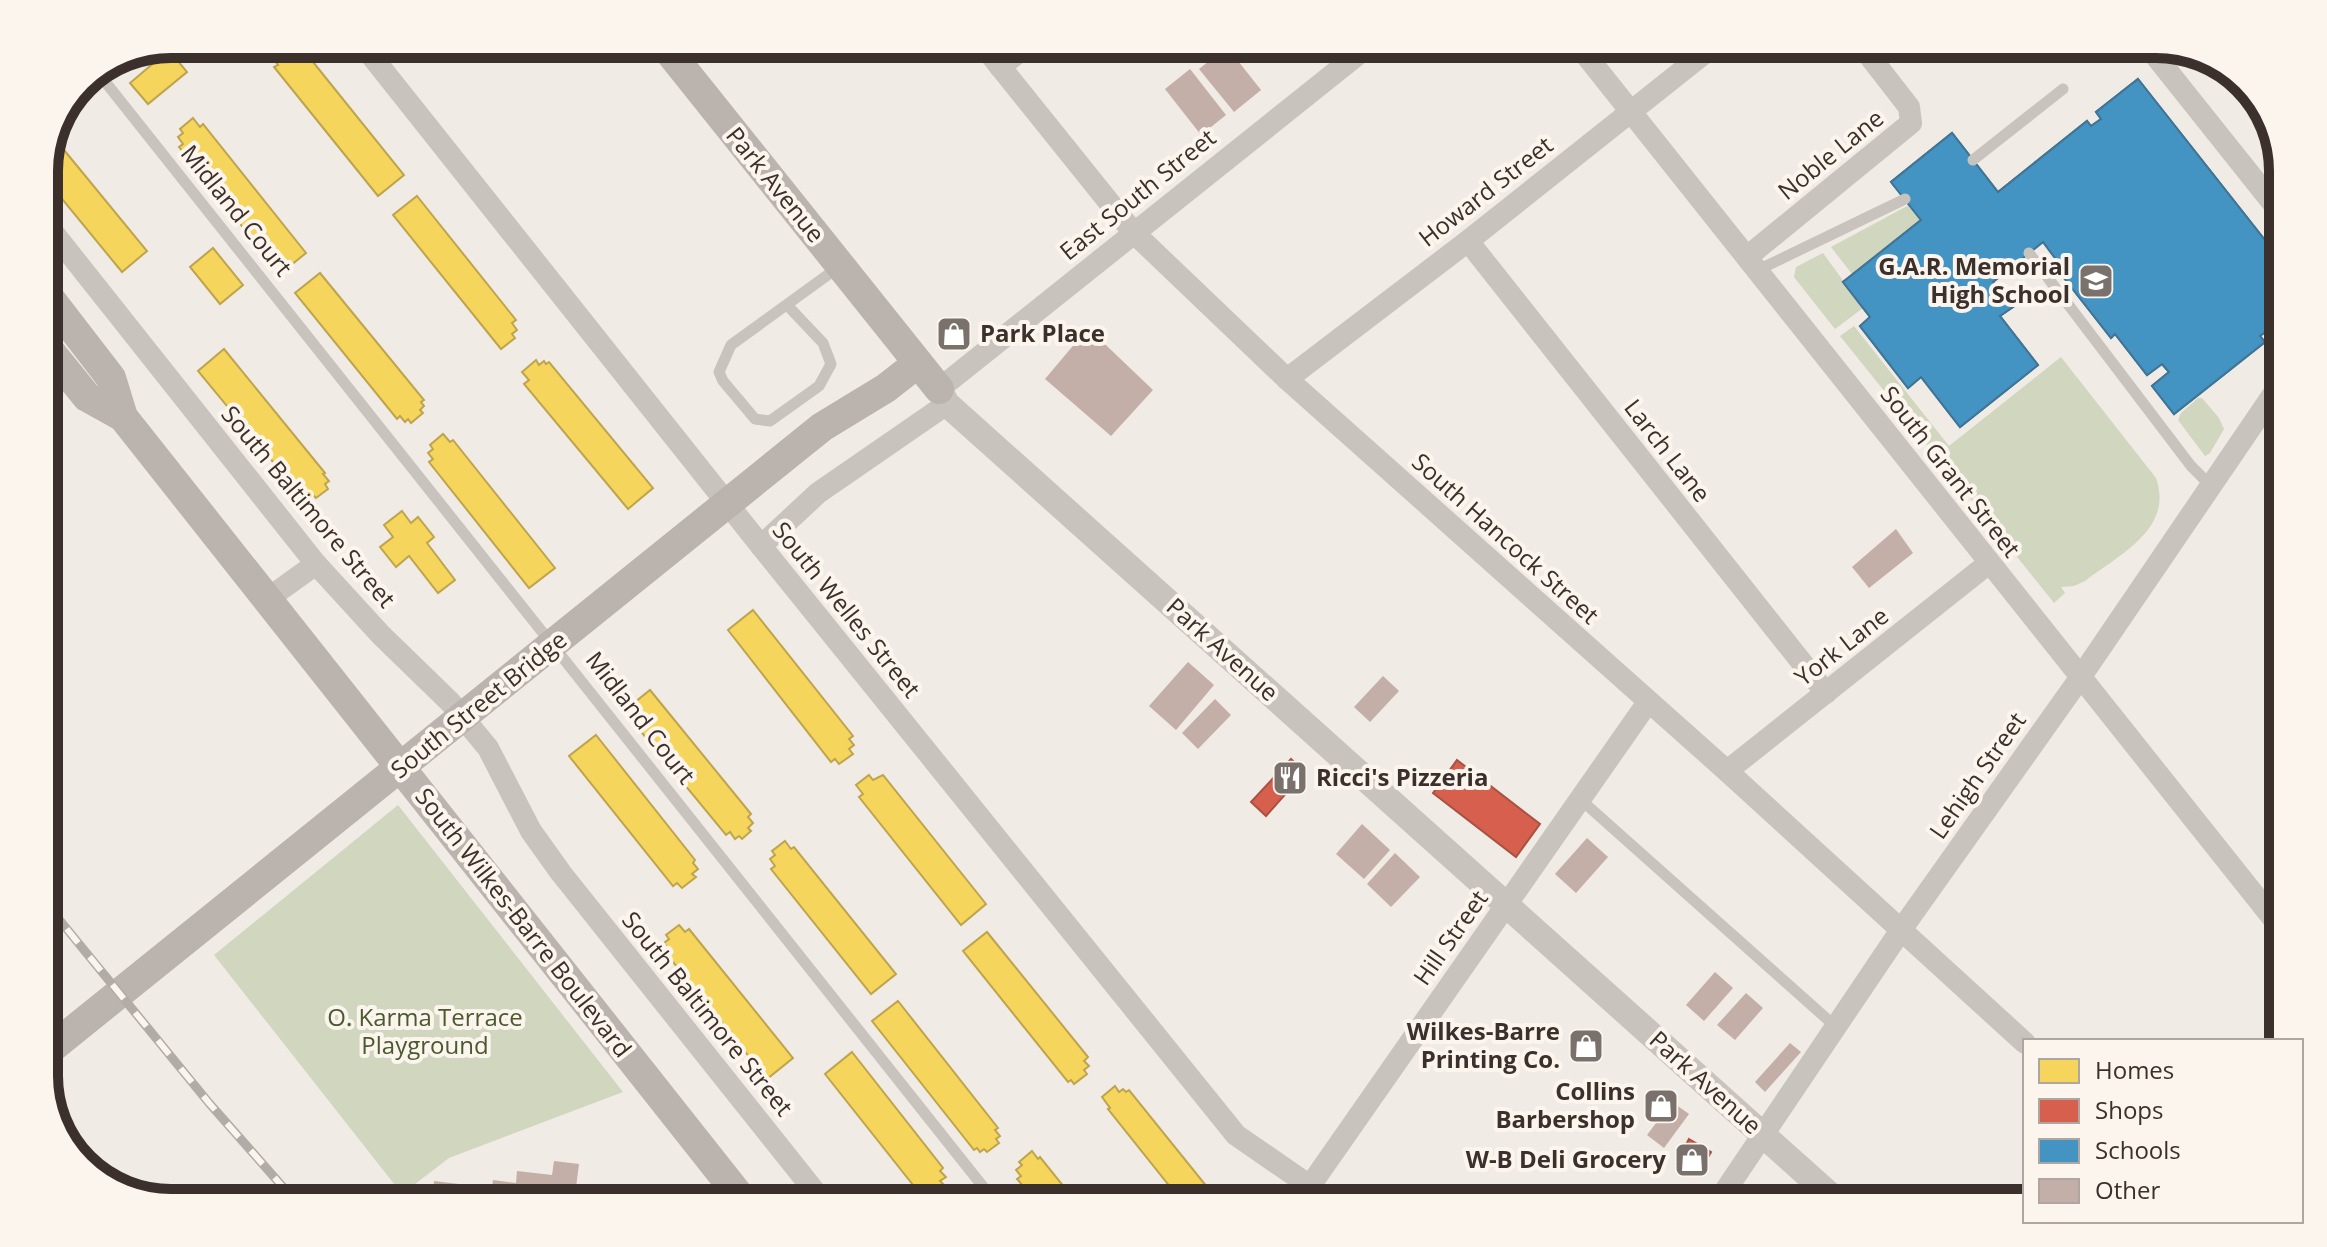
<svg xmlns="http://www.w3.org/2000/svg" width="2327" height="1247" font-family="'Open Sans',sans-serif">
<rect width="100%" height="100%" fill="#f0ebe5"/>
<g fill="#d1d6bf">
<path d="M1909 205 1921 220 1852 274 1831 247Z"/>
<path d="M1823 253 1863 308 1835 329 1794 277 1796 267Z"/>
<path d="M1854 326 1949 446 2061 357 2156 478C2174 529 2120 554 2085 581L2074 586 2061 587 2065 593 2054 603 1840 336Z"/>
<path d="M2198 398H2202L2219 418 2224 429 2210 453 2205 456 2178 420 2181 413Z"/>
<path d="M398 805 623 1092 449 1158 402 1194 214 955Z"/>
</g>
<g fill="#f6d55c" stroke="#bea44d" stroke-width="2">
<path d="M293 45 297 50 301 47 404 175 378 196 274 67 278 65 272 57 286 46 289 49Z"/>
<path d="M169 50 187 72 148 104 130 83Z"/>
<path d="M193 118 200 127 203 124 306 253 280 274 179 147 183 144 178 137 183 133 180 129Z"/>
<path d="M55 139 147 251 122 272 44 177V163Z"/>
<path d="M417 196 516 320 512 323 517 330 512 334 515 338 501 349 393 215Z"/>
<path d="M213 248 243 285 220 304 190 267Z"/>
<path d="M320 273 424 400 421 402 424 406 420 410 423 413 411 423 408 419 405 422 400 416 397 419 295 293Z"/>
<path d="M224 349 325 473 323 474 329 481 325 484 328 489 316 498 313 495 307 499 304 496 302 497 198 371Z"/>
<path d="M536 360 539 365 544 361 546 364 549 362 653 488 628 509 524 384 529 380 522 372Z"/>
<path d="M443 434 450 442 453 440 555 568 529 588 429 462 433 459 428 453 433 449 430 445Z"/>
<path d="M402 511 411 523 418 517 434 537 427 543 455 580 438 593 409 556 396 567 380 547 393 537 384 525Z"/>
<path d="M753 610 853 736 849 739 854 745 849 749 853 754 839 764 835 759 831 762 728 630Z"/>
<path d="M650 690 751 814 748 817 753 823 748 828 751 831 742 839 739 836 735 839 730 832 726 835 624 711Z"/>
<path d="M596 735 695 860 693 863 698 869 692 874 696 877 682 888 677 883 673 886 569 756Z"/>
<path d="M869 775 873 780 883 775 986 904 961 925 859 797 863 794 856 785Z"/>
<path d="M785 841 791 849 794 847 896 974 871 994 771 869 775 866 770 859 775 855 772 851Z"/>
<path d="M679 925 685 932 689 929 793 1058 767 1079 665 952 669 950 664 943 669 939 666 935Z"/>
<path d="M987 932 1088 1057 1084 1061 1089 1066 1084 1070 1087 1074 1074 1084 1071 1080 1068 1082 963 951Z"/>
<path d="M898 1001 998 1128 995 1130 1000 1136 996 1139 999 1143 987 1152 984 1149 980 1152 977 1148 974 1150 872 1021Z"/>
<path d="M852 1052 943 1168 940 1171 946 1177 940 1181 944 1185 930 1196 926 1190 921 1195 825 1074Z"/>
<path d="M1115 1086 1119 1092 1123 1089 1126 1092 1129 1090 1220 1203H1183L1108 1109 1110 1108 1102 1097Z"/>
<path d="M1032 1151 1038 1159 1040 1157 1077 1203H1037L1017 1179 1021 1176 1016 1170 1022 1165 1019 1162Z"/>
</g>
<g fill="#d6604d" stroke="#a85243" stroke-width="2">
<path d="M1291 759 1305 772 1266 816 1251 802Z"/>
<path d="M1457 760 1540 824 1516 857 1433 793Z"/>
<path d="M1689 1139 1711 1152 1698 1175 1676 1163Z"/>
</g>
<g fill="#4393c3" stroke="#417595" stroke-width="2" fill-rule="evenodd">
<path d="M2138 79 2283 263V316L2279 320 2283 326 2278 329 2275 325 2260 336 2265 342 2174 414 2152 386 2169 372 2162 364 2147 375 2115 334 2111 338 2057 269 2061 266 2043 242 1993 282 2013 307 2000 316 2038 365 1960 427 1921 377 1908 388 1860 326 1870 317 1843 282 1921 220 1891 182 1952 133 1998 192 2087 121 2091 126 2101 119 2096 112ZM2114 135 2136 163 2143 170 2091 172 2106 159 2099 150ZM2152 178 2129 198 2125 233 2083 180ZM2216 259 2252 304 2242 313 2237 312 2231 317 2226 311 2202 331 2158 273 2192 278Z"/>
<path d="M2138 79 2283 263V316L2279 320 2283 326 2278 329 2275 325 2260 336 2265 342 2174 414 2152 386 2169 372 2162 364 2147 375 2115 334 2111 338 2057 269 2061 266 2043 242 1993 282 2013 307 2000 316 2038 365 1960 427 1921 377 1908 388 1860 326 1870 317 1843 282 1921 220 1891 182 1952 133 1998 192 2087 121 2091 126 2101 119 2096 112Z"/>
</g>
<g fill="#c3afa7">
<path d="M1227 47 1261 90 1234 112 1199 69Z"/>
<path d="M1190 69 1226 115 1201 135 1165 89Z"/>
<path d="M1088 328 1153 390 1111 436 1045 379Z"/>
<path d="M1896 529 1913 553 1869 588 1852 567Z"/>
<path d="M1188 662 1214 685 1176 730 1149 706Z"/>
<path d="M1383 676 1399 691 1370 722 1354 707Z"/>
<path d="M1215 699 1231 715 1198 749 1182 733Z"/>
<path d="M1362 824 1390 850 1364 879 1336 854Z"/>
<path d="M1587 838 1608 857 1576 893 1555 874Z"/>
<path d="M1395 853 1420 877 1391 907 1367 884Z"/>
<path d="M1715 972 1733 988 1704 1021 1686 1005Z"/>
<path d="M1746 993 1763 1008 1735 1040 1717 1025Z"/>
<path d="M1790 1043 1801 1052 1765 1092 1755 1082Z"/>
<path d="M1672 1102 1689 1114 1664 1148 1647 1135Z"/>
<path d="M554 1161 579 1164 574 1203H432L434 1181 492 1188 493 1180 516 1183 517 1171 552 1175Z"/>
</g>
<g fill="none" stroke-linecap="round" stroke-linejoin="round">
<g stroke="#c9c3be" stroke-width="11">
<path d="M99 74 996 1203"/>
<path d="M1973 160 2063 89"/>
<path d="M2029 253 2191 466 2211 486"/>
<path d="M1758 270 1905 199"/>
<path d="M787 305 823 343 831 364 819 386 770 421 755 419 723 381 719 372 731 345 840 266"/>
<path d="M1580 799 1836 1027"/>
</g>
<g stroke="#c9c3be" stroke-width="22">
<path d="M362 44 761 546 1236 1135 1310 1186"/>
<path d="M982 44 1133 232 1287 379 1727 771 2025 1043"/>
<path d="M1577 44 2283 931"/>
<path d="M2146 44 2283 216"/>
<path d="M1000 67 1029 44"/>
<path d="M44 221 316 564 381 635 450 702 488 748 531 831 561 873 824 1203"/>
<path d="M1468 241 1826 693"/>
<path d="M1747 257 1911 123 1909 107 1860 44"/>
<path d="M1287 379 1468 241 1716 44"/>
<path d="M939 389 1371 44"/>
<path d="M761 546 818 493 947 404"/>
<path d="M266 600 316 564"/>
<path d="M1727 771 1989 563"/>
<path d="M1298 1203 1648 702"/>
<path d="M1717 1203 1901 930 2080 678 2283 380"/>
</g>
<path stroke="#c9c3be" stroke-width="26" d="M939 389 947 404 1839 1203"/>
<g stroke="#bab3ae" stroke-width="30">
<path d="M663 44 939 389"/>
<path d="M44 291 111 378 123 417 745 1203"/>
<path d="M44 344 87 397 123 417"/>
<path d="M44 1054 822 427 886 388 918 363"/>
</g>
<defs>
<path id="rail" d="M44 901 209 1103 297 1203"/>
</defs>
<use href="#rail" stroke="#b1aca8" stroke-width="9"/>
<use href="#rail" stroke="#fbf5ee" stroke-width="6" stroke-dasharray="18" stroke-linecap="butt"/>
</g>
<defs>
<symbol id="school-square" viewBox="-11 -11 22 22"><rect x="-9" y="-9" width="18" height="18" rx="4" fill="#7a716c" stroke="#fbf5ee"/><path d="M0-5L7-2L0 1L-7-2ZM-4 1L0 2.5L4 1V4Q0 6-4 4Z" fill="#fff"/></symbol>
<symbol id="shop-square" viewBox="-11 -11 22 22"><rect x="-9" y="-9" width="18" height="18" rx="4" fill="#7a716c" stroke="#fbf5ee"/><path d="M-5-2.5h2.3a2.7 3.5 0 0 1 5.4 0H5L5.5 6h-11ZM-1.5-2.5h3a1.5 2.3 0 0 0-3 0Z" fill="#fff"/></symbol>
<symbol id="restaurant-square" viewBox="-11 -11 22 22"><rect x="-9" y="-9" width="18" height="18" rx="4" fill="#7a716c" stroke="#fbf5ee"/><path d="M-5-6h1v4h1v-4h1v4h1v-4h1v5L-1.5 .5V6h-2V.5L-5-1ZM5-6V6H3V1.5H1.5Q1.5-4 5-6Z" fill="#fff"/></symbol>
</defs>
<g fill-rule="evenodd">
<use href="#school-square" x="2076" y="261" width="40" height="40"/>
<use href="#shop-square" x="934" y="314" width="40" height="40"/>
<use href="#restaurant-square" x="1270" y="758" width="40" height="40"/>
<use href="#shop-square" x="1566" y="1026" width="40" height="40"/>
<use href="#shop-square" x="1641" y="1086" width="40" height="40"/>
<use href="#shop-square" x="1672" y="1140" width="40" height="40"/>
</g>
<g text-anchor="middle" stroke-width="8" stroke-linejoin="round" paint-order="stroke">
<g font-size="24" fill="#3b302b" stroke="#fbf5ee">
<text transform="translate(1831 155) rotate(-39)" y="8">Noble Lane</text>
<text transform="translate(775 185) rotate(51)" y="8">Park Avenue</text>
<text transform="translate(1486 192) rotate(-38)" y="8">Howard Street</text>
<text transform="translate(1138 195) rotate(-39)" y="8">East South Street</text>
<text transform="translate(236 211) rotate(51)" y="8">Midland Court</text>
<text transform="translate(1667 451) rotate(52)" y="8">Larch Lane</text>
<text transform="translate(1950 472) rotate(52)" y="8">South Grant Street</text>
<text transform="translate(308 507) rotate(50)" y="8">South Baltimore Street</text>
<text transform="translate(1505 539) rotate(42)" y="8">South Hancock Street</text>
<text transform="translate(846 610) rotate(51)" y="8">South Welles Street</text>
<text transform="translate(1842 647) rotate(-38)" y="8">York Lane</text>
<text transform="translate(1222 650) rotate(42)" y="8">Park Avenue</text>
<text transform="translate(479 705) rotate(-39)" y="8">South Street Bridge</text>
<text transform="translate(640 718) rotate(52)" y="8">Midland Court</text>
<text transform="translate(1978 776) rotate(-55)" y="8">Lehigh Street</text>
<text transform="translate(523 923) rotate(52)" y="8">South Wilkes-Barre Boulevard</text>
<text transform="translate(1451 938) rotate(-55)" y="8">Hill Street</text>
<text transform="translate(707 1014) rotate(51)" y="8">South Baltimore Street</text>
<text transform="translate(1705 1083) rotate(42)" y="8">Park Avenue</text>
</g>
<g font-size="24" font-weight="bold" fill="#3b302b" stroke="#fbf5ee" text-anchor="end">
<text x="2070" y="275">G.A.R. Memorial<tspan x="2070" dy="28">High School</tspan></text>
<text x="980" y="342" text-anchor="start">Park Place</text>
<text x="1316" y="786" text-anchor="start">Ricci's Pizzeria</text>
<text x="1560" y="1040">Wilkes-Barre<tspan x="1560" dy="28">Printing Co.</tspan></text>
<text x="1635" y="1100">Collins<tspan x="1635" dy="28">Barbershop</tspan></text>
<text x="1666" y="1168">W-B Deli Grocery</text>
</g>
<g font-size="24" fill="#4a5a2e" stroke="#fbf5ee">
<text x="425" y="1026">O. Karma Terrace<tspan x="425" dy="28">Playground</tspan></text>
</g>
</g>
<path d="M0 0H2327V1247H0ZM171 58H2156A113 113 0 0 1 2269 171V1076A113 113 0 0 1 2156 1189H171A113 113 0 0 1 58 1076V171A113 113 0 0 1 171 58Z" fill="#fbf5ee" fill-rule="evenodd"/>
<path fill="none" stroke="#3b302b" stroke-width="10" d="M171 58H2156A113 113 0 0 1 2269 171V1076A113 113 0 0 1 2156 1189H171A113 113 0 0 1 58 1076V171A113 113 0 0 1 171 58Z"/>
<rect x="2023" y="1039" width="280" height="184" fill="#fbf5ee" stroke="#aea6a0" stroke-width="2"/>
<rect x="2039" y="1059" width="40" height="24" fill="#f6d55c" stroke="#aea6a0" stroke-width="2"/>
<text x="2095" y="1079" font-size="24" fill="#3b302b">Homes</text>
<rect x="2039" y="1099" width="40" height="24" fill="#d6604d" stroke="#aea6a0" stroke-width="2"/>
<text x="2095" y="1119" font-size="24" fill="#3b302b">Shops</text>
<rect x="2039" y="1139" width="40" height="24" fill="#4393c3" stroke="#aea6a0" stroke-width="2"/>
<text x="2095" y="1159" font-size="24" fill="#3b302b">Schools</text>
<rect x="2039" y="1179" width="40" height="24" fill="#c3afa7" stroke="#aea6a0" stroke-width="2"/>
<text x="2095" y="1199" font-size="24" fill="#3b302b">Other</text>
</svg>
